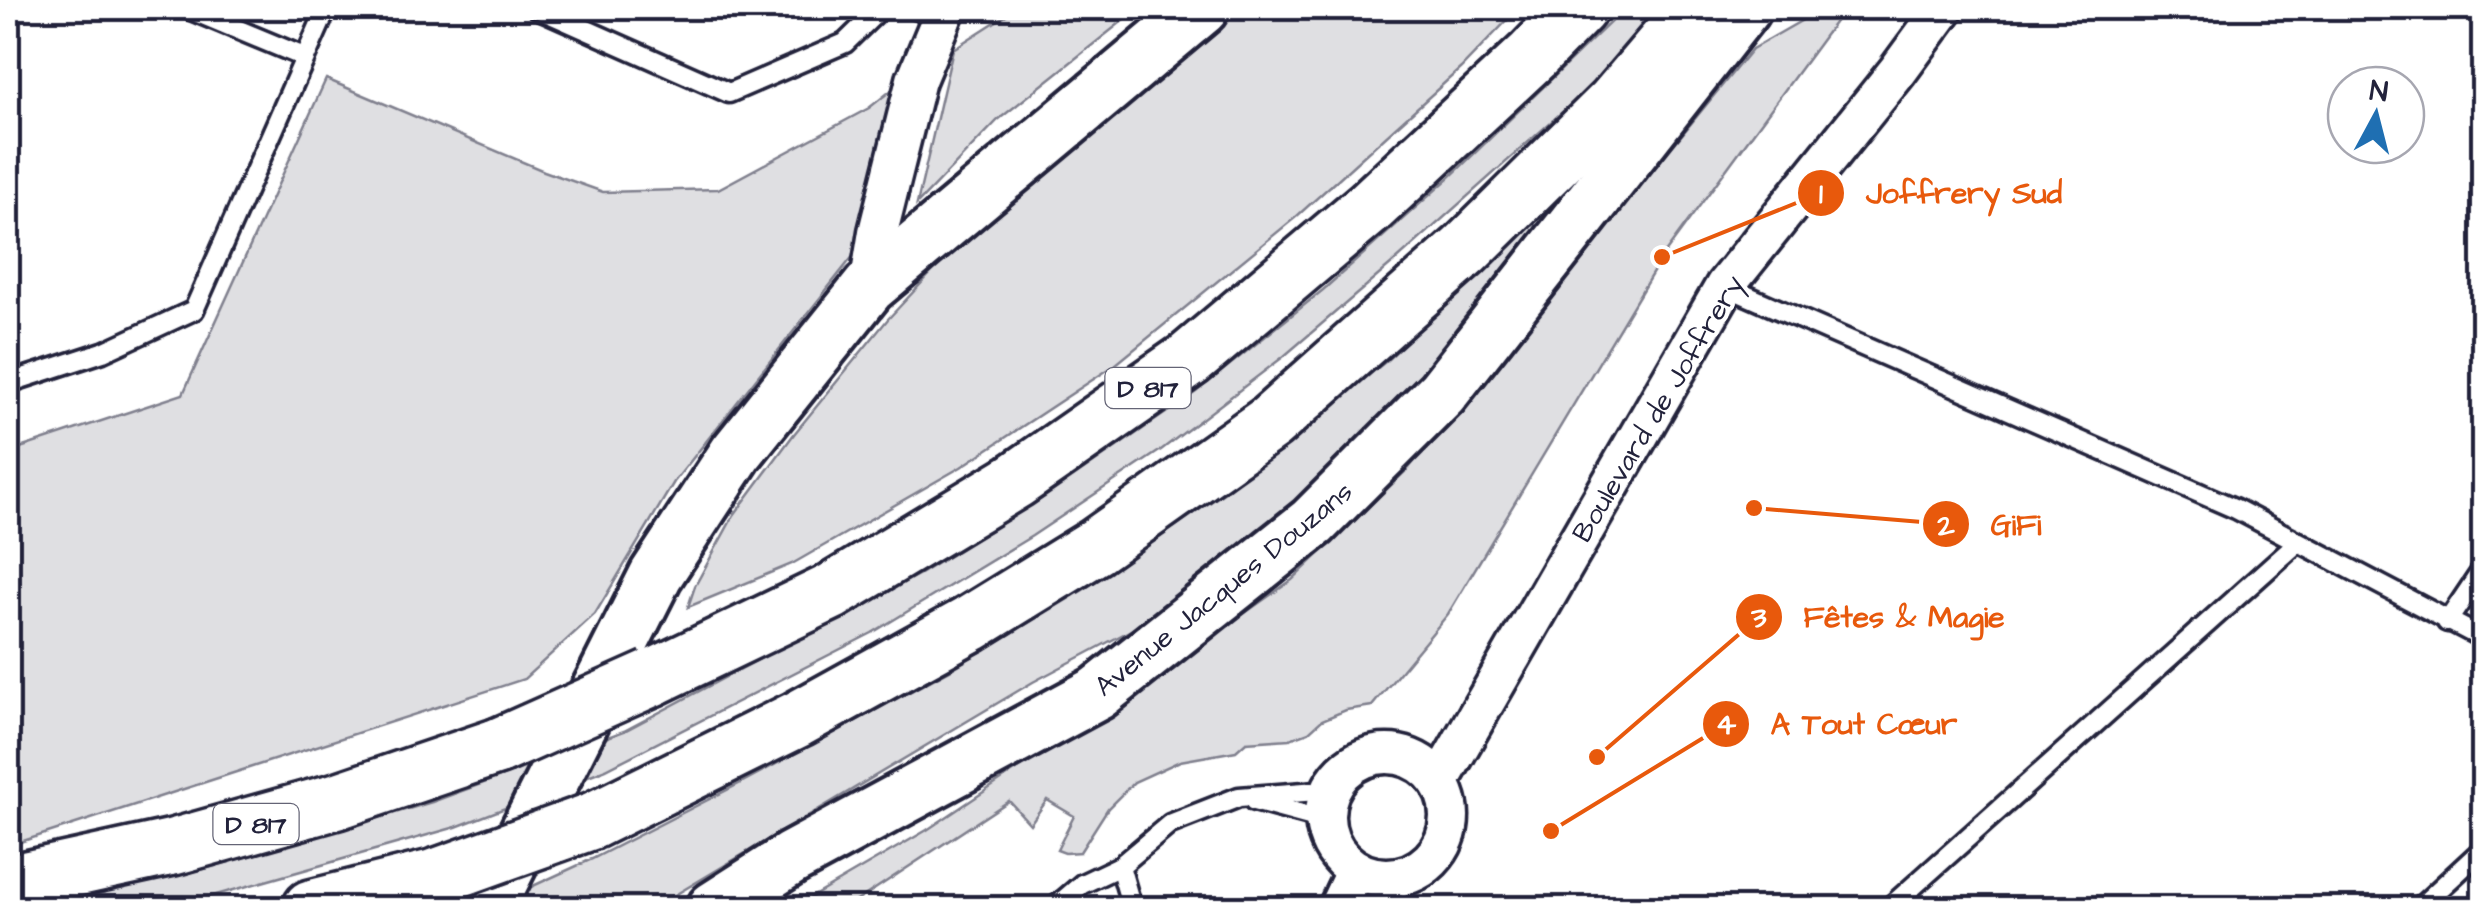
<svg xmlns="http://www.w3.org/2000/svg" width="2491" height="916" font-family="'Architects Daughter',sans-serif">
<rect width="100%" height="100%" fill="#fff"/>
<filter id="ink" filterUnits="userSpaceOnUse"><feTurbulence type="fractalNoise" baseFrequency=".01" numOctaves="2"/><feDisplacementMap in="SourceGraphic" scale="20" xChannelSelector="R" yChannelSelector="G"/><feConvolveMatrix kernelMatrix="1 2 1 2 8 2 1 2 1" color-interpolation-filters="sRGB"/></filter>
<g filter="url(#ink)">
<g fill="#dfdfe2" stroke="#80808e" stroke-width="2.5">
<path d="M1017 8H1139L998 120 917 204 953 49Z"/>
<path d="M1242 8H1519L1461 68 1296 217 1115 365 961 467 792 564 688 607 695 586 734 515 794 434 888 319 991 209Z"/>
<path d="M1625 8H1667L1580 96 1393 263 1283 357 1161 450 1032 536 872 633 606 769 456 827 216 895 160 908H33L208 868 432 802 624 731 920 574 1046 496 1196 392 1323 290 1450 177Z"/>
<path d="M1814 8H1845L1662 257 1448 614 1372 706 1346 710 1322 720 1309 732 1290 739 1246 742 1236 751 1180 761 1134 782 1108 808 1080 852 1065 853 1057 850 1074 816 1047 800 1030 824 1009 801 846 908H793L927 830 1140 687 1292 580 1409 468 1752 49 1806 18Z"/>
<path d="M326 79 544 171 603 192 718 189 869 108 903 81 877 182 854 255 674 482 595 614 524 679 20 842 8 844V452L183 394Z"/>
<path d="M1536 225 1540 229 1411 396 1292 515 1163 613 1033 682 653 908H514L522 891 592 859 739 784 950 670 1083 590 1225 492 1385 362 1528 226Z"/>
</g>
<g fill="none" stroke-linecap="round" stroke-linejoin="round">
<defs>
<g id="service">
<path d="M186 8 304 57"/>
<path d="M537 8 729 93 845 43 881 8"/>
<path d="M912 8 942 17"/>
<path d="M1725 286 2236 509 2484 639"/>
<path d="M8 383 103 352 194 310 327 8"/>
<path d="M2447 622 2484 567"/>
<path d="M1254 801 1324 820"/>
<path d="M1054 908 1082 884 1120 866"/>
<path d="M1132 908 1120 866 1170 824 1239 797 1330 790"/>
<path d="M1889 908 2297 543"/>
<path d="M2419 908 2484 848"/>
</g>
<g id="minor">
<path d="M869 287 878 232 916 80 946 8"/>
<circle cx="1387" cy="816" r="62"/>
<path d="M1439 782 1725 286 1897 72 1944 8"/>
<path d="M1338 908 1356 870"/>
</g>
<g id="secondary">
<path d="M488 908 656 575 736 453 869 287 1202 8"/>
<path d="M714 908 792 858 1098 693 1313 522 1442 393 1744 8"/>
</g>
<g id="primary">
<path d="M652 678 831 592 1015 481 1190 359 1370 207 1533 55 1579 8"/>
<path d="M592 821 798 719 970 624 1095 547 1270 423 1465 250 1614 103 1695 8"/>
<path d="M8 883 173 847 337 801 499 746"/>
<path d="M311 908 436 877"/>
</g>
</defs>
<use href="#service" stroke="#22223b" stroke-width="25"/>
<use href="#minor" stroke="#22223b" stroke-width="45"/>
<use href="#secondary" stroke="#22223b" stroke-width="60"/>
<use href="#primary" stroke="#22223b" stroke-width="62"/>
<use href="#service" stroke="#fff" stroke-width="18"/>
<use href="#minor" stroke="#fff" stroke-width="38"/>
<use href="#secondary" stroke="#fff" stroke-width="52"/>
<use href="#primary" stroke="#fff" stroke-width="55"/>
<defs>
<g id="primary-bridge">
<path d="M499 746 652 678"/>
<path d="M436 877 592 821"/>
</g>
</defs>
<use href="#primary-bridge" stroke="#22223b" stroke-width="62" stroke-linecap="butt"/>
<use href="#primary-bridge" stroke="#fff" stroke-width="55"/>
</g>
</g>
<g text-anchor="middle" stroke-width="8" stroke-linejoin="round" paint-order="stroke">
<g fill="#fff" stroke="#646476" stroke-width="2.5">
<rect x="1105.5" y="368" width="85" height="40" rx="8"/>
<rect x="213.5" y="804" width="85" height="40" rx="8"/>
</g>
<g font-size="25" font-weight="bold" fill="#22223b">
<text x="1148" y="397">D 817</text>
<text x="256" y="833">D 817</text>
</g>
<g font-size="28" fill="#22223b" stroke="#fff">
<text transform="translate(1657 408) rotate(-59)" y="10">Boulevard de Joffrery</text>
<text transform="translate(1223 588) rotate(-39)" y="10">Avenue Jacques Douzans</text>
</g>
</g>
<path fill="none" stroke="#e8590c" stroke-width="4" d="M1662 257L1821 193M1754 508L1946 524M1597 757L1759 617M1551 831L1726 724"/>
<g fill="#e8590c" stroke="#fff" stroke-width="4">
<circle cx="1662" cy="257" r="10"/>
<circle cx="1754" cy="508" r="10"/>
<circle cx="1597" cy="757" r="10"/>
<circle cx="1551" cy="831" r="10"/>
<circle cx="1821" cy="193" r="25"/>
<circle cx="1946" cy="524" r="25"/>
<circle cx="1759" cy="617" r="25"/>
<circle cx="1726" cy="724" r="25"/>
</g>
<g font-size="30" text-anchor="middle" font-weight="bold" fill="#fff">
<text x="1821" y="203">1</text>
<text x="1946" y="535">2</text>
<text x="1759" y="627">3</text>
<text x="1726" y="734">4</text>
</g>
<g font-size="30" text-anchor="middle" font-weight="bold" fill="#e8590c" stroke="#fff" stroke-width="8" stroke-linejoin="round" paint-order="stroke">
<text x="1964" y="203">Joffrery Sud</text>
<text x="2016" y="535">GiFi</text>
<text x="1904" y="627">Fêtes &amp; Magie</text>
<text x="1864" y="734">A Tout Cœur</text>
</g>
<rect width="2491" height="916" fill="none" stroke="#fff" stroke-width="40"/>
<rect x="20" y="20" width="2451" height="876" fill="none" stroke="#22223b" stroke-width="4" filter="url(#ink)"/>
<g transform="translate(2376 115) rotate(7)"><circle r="48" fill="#ffffff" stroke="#a7a7b1" stroke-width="2.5"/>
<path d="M0-8L18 38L0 25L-18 38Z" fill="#1f6fb2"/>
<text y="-15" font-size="28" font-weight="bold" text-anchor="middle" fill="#22223b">N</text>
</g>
</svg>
